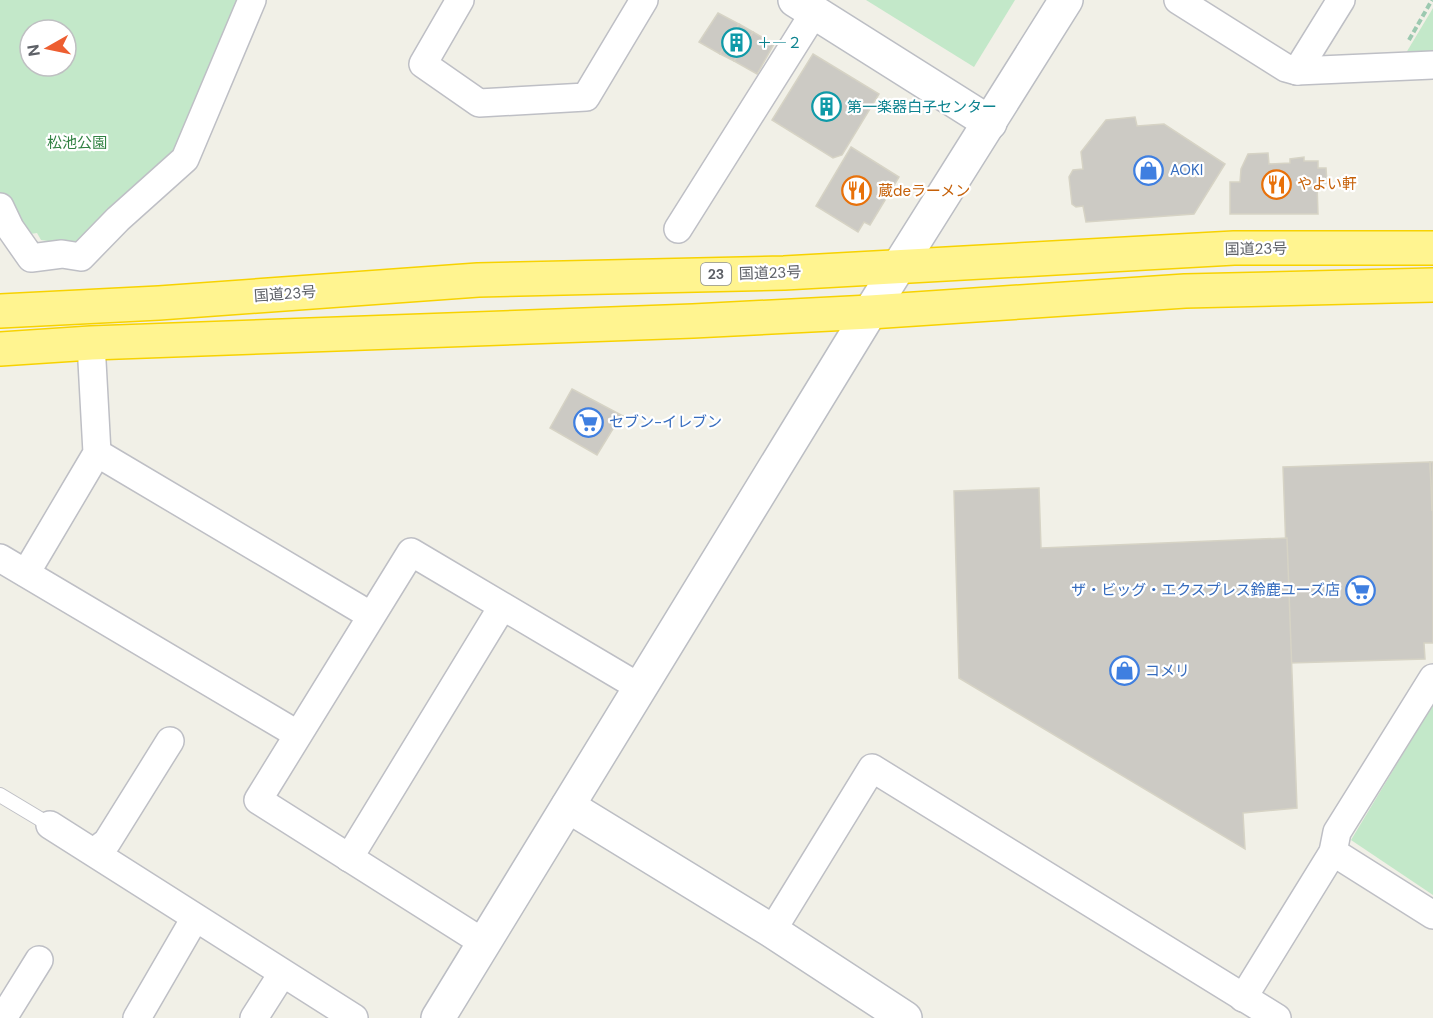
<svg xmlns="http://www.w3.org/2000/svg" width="1433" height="1018" font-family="'DM Sans','Noto Sans JP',sans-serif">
<rect width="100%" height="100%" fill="#f1f0e7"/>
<g fill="#c3e8c9" fill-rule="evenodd">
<path d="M0 0H245L180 152 74 245 41 240 37 233 30 234 0 192ZM30 30H66V66H30Z"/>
<path d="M866 0H1015L974 67Z"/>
<path d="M1433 8V52L1406 53Z"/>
<path d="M1433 704V895L1351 840Z"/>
</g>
<g fill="#cccac4" stroke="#d6d3c5" stroke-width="1.5">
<path d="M718 13 739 24 720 54 699 42Z"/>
<path d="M739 24 753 32 734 61 720 54Z"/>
<path d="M753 32 774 44 757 74 734 61Z"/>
<path d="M813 54 879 94 842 155 833 158 772 120Z"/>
<path d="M1135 117 1137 126 1164 124 1225 164 1194 214 1086 222 1083 206 1076 207 1072 204 1069 177 1073 170 1083 169 1081 152 1106 120Z"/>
<path d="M851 147 899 177 870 225 864 222 858 232 816 206Z"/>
<path d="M1268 153 1269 164 1290 163V159L1304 157V161H1318V168H1326L1327 183 1317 184 1318 214H1230V182H1240L1241 169 1248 154Z"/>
<path d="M572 389 625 417 618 427H614L597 455 550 428Z"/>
<path d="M1430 462 1433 511V643H1424L1425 659 1290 663 1283 467Z"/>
<path d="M1430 462H1433L1432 511Z"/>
<path d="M1039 488 1041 548 1287 538 1297 808 1243 813 1245 849 959 678 954 491Z"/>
</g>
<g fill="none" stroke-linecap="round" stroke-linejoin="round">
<defs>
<path id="lane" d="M0 795 50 825"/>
<g id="street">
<path d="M460 0 423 64 479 103 586 97 644 0"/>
<path d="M1178 0 1286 68 1297 71 1433 65"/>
<path d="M1297 71 1341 0"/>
<path d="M0 207 10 228 31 258 62 254 81 257 118 219 185 159 252 0"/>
<path d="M678 229 814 13"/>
<path d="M97 453 370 615"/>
<path d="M0 558 297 734"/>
<path d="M26 573 97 453 91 343"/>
<path d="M50 825 354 1018"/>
<path d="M94 852 107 842 170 741"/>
<path d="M1333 852 1433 915"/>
<path d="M349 858 502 607"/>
<path d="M772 931 872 768 1277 1018"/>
<path d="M484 943 258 800 411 552 639 687"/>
<path d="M1243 998 1333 852 1337 832 1433 678"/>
<path d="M3 1018 39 960"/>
<path d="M137 1018 195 918"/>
<path d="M254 1018 282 974"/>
</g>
<g id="secondary">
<path d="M795 0 990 123"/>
<path d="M568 806 772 931 905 1018"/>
<path d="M438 1018 870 312 1066 0"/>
</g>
<g id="highway">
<path d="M0 311 159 303 478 280 784 273 1234 248H1433"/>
<path d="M0 349 91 343 693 321 870 312 1185 291 1433 285"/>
</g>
</defs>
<use href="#lane" stroke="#bebfc5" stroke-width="16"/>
<use href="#street" stroke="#bebfc5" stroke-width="30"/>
<use href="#secondary" stroke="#bcbec4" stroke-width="36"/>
<use href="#highway" stroke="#f7d200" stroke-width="36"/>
<path stroke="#9cc9b0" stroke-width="4" stroke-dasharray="6 3" stroke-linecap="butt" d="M1409 40 1432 0"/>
<use href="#lane" stroke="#fff" stroke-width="14"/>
<use href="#street" stroke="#fff" stroke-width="27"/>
<use href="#secondary" stroke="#fff" stroke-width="33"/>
<use href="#highway" stroke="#fff490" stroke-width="33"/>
</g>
<defs>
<symbol id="building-ring" viewBox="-11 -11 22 22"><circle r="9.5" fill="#fff" stroke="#0f9aa8" stroke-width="1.5"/><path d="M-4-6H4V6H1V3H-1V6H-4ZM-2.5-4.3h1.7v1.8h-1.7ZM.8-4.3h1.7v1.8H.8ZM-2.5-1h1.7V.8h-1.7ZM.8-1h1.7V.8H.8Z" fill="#0f9aa8"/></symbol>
<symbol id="shop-ring" viewBox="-11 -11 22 22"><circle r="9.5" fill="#fff" stroke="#3f7fe0" stroke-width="1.5"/><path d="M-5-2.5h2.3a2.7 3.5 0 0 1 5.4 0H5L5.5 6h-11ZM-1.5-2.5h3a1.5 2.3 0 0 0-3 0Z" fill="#3f7fe0"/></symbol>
<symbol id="restaurant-ring" viewBox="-11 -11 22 22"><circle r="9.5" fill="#fff" stroke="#e8710a" stroke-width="1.5"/><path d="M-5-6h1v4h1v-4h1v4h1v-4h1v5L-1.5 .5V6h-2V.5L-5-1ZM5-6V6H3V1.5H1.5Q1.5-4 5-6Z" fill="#e8710a"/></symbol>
<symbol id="supermarket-ring" viewBox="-11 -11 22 22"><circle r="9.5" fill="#fff" stroke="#3f7fe0" stroke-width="1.5"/><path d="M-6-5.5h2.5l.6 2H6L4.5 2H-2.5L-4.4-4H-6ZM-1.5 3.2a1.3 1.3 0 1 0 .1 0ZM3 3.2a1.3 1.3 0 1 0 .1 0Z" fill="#3f7fe0"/></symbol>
</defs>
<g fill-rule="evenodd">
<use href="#building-ring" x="720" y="26" width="33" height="33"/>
<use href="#building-ring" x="810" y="90" width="33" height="33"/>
<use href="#shop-ring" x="1132" y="154" width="33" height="33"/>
<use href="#restaurant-ring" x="1260" y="168" width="33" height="33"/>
<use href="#restaurant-ring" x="840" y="174" width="33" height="33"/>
<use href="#supermarket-ring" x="572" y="406" width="33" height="33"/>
<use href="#supermarket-ring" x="1344" y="574" width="33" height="33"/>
<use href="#shop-ring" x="1108" y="654" width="33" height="33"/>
</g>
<g text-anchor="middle" stroke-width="4.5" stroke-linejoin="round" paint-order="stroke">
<rect fill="#fff" stroke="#8e9095" stroke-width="1.5" x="701" y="263" width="30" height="22" rx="4.5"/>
<g font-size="14" font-weight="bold" fill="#5e6167">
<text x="716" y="279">23</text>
</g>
<g font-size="15" fill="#0d838f" stroke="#fff" text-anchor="start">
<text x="757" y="48">＋―２</text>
<text x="847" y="112">第一楽器白子センター</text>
</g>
<g font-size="15" fill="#328243" stroke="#fff">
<text x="77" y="148">松池公園</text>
</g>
<g font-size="15" fill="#366cbe" stroke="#fff" text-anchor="start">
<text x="1170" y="175">AOKI</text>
<text x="609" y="427">セブン-イレブン</text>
<text x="1340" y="595" text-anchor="end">ザ・ビッグ・エクスプレス鈴鹿ユーズ店</text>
<text x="1145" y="676">コメリ</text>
</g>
<g font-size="15" fill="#c56008" stroke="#fff" text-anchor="start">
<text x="1297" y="189">やよい軒</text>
<text x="878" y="196">蔵deラーメン</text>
</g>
<g font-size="15" fill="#5e6167" stroke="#fff">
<text transform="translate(1256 249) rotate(-1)" y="5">国道23号</text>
<text transform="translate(770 273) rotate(-2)" y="5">国道23号</text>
<text transform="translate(285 294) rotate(-4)" y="5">国道23号</text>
</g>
</g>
<g transform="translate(48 48) rotate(261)"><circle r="28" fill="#ffffff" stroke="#bfc0c2" stroke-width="1.5"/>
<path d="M0-4.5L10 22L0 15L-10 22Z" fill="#ed5e31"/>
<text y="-9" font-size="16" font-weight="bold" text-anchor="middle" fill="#5e6167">N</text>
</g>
</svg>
